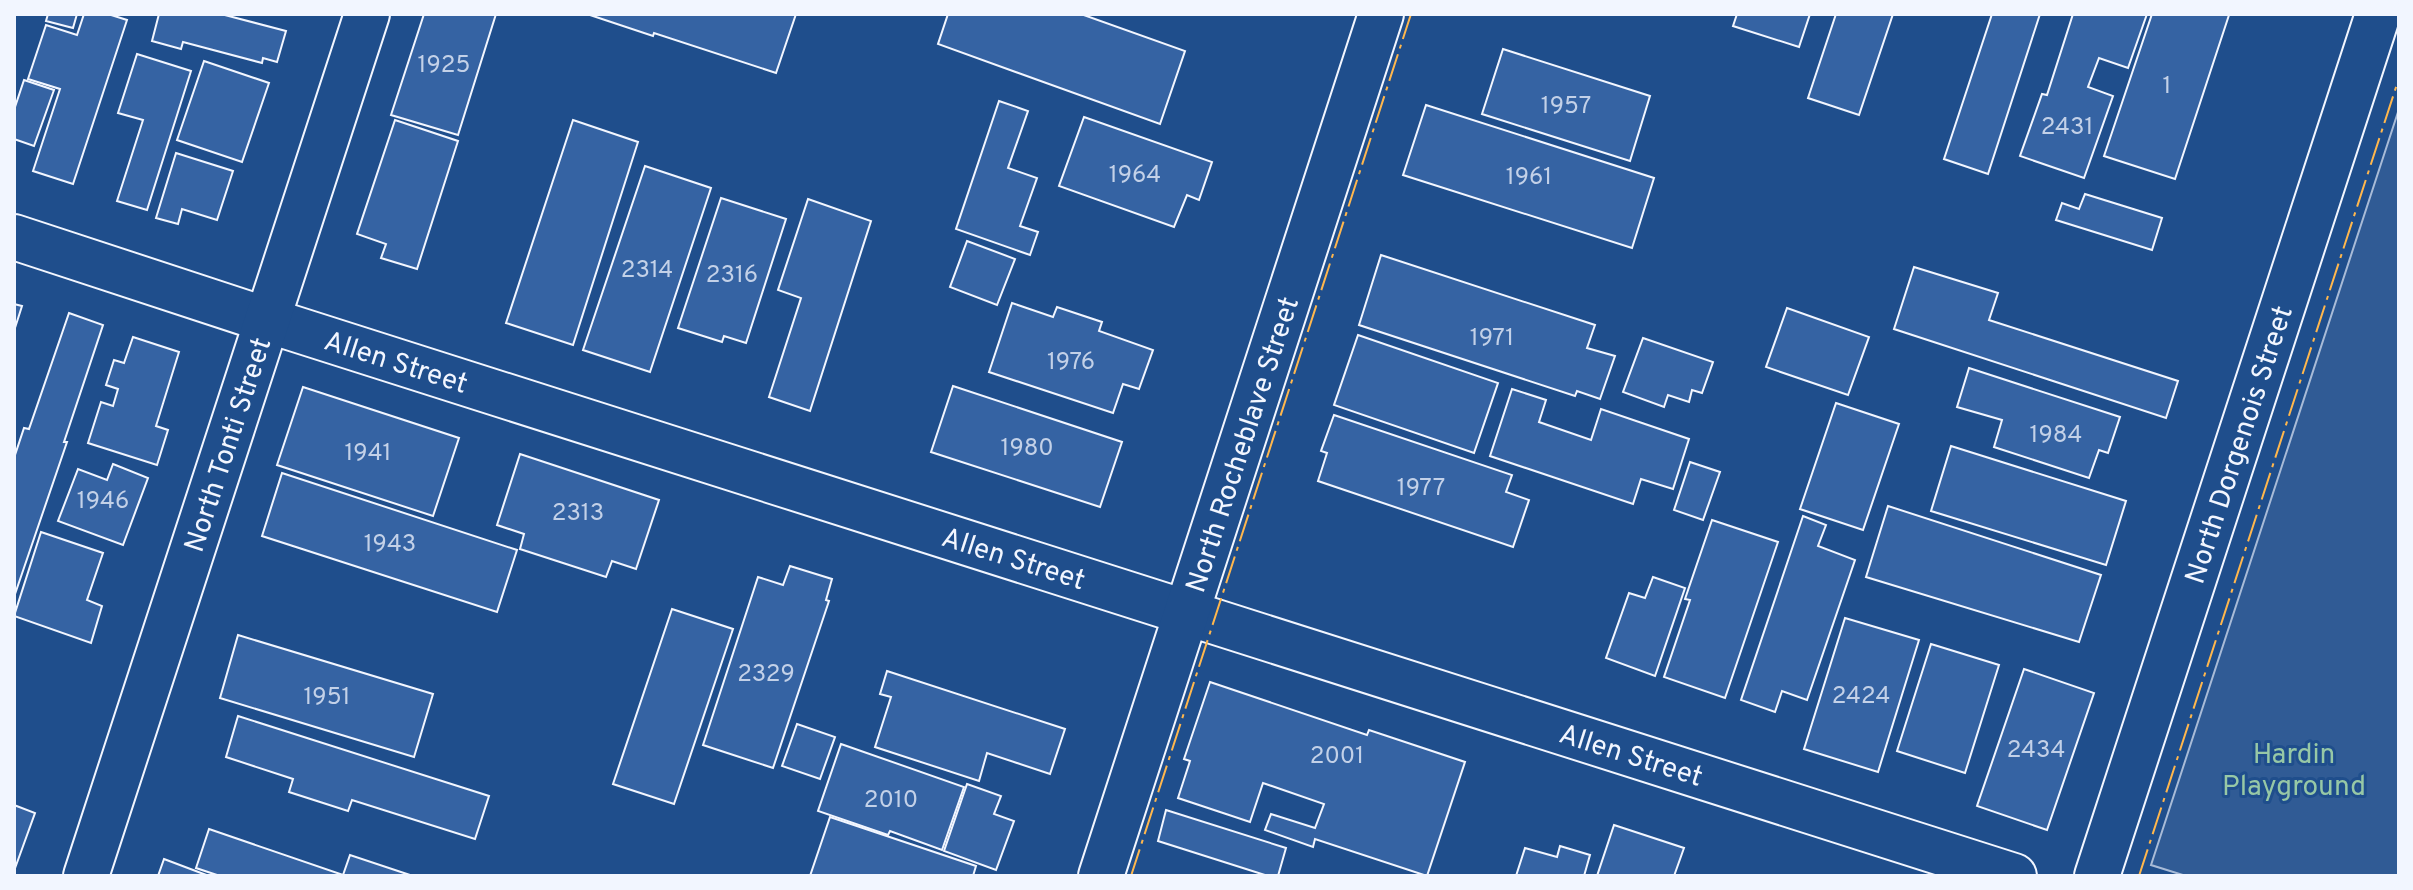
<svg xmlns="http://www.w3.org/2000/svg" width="2413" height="890" font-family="Overpass,sans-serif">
<rect width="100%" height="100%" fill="#1f4e8c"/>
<path fill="#305b95" stroke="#a8bbd7" stroke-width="2" d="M2399 109V876H2186L2151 865Z"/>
<g fill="#3563a3" stroke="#f2f6ff" stroke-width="2">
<path d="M48 14H77L73 28 46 21Z"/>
<path d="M84 14H108L127 20 73 184 33 171 60 89 28 79 46 25 77 35Z"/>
<path d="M159 14H221L286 31 277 62 263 58 262 63 183 42 181 49 152 41Z"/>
<path d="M424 14H496L458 135 391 115Z"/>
<path d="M587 14H796L776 73 654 33 653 36Z"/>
<path d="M948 14H1081L1185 51 1160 124 938 44Z"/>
<path d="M1737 14H1810L1799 47 1733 26Z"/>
<path d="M1836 14H1893L1859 115 1808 98Z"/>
<path d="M1992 14H2040L1988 174 1944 159Z"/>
<path d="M2073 14H2147L2128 68 2099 58 2088 87 2113 96 2084 178 2020 156 2042 94 2047 95Z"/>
<path d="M2152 14 2229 15 2175 179 2104 156Z"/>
<path d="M1503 49 1650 96 1630 161 1482 114Z"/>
<path d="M137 54 191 71 147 210 117 201 143 120 118 113Z"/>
<path d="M204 61 269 83 242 162 177 140Z"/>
<path d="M24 80 54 90 34 146 14 139V110Z"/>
<path d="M999 101 1028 111 1008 168 1037 178 1020 226 1038 232 1030 255 956 229Z"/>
<path d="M1426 105 1654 178 1632 248 1403 175Z"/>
<path d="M1084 117 1212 162 1199 200 1187 195 1174 227 1059 186Z"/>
<path d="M395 120 458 141 417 269 381 258 386 244 357 234Z"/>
<path d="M573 120 638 142 573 345 506 323Z"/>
<path d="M176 153 233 171 217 220 182 209 178 224 156 218Z"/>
<path d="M645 166 711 188 650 372 583 350Z"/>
<path d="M2085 194 2162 218 2152 250 2056 220 2062 203 2079 209Z"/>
<path d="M721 198 786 219 746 343 724 336 722 342 678 328Z"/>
<path d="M808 199 871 221 810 411 769 397 801 298 778 290Z"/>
<path d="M967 241 1015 259 997 305 950 287Z"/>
<path d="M1381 255 1595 325 1587 348 1615 356 1600 399 1577 391 1575 396 1359 325Z"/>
<path d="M1914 267 1998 293 1989 320 2178 381 2166 418 1894 329Z"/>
<path d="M1012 303 1053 317 1057 307 1102 322 1099 331 1153 350 1139 389 1123 384 1113 413 989 372Z"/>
<path d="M14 304 22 306 14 331Z"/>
<path d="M1787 308 1869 337 1848 395 1766 367Z"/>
<path d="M69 313 103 325 64 442H67L14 597V458L24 428 29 429Z"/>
<path d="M1358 335 1498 383 1474 453 1334 405Z"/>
<path d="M133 337 179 352 156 426 168 430 157 465 88 443 101 402 113 406 118 389 106 385 114 360 124 363Z"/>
<path d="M1643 338 1713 362 1702 393 1692 390 1689 402 1668 395 1664 407 1623 392Z"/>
<path d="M1969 368 2120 417 2108 453 2099 450 2089 478 1994 447 2002 420 1957 407Z"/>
<path d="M953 386 1122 442 1100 507 931 452Z"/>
<path d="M303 387 459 438 433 516 277 465Z"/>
<path d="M1512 389 1546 400 1539 422 1591 440 1601 409 1689 439 1673 489 1641 479 1633 504 1490 456Z"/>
<path d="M1836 403 1899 424 1863 530 1800 509Z"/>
<path d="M1334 415 1512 475 1506 492 1529 500 1513 547 1318 481 1327 453 1321 451Z"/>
<path d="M1951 446 2126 501 2106 565 1931 511Z"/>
<path d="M520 454 659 500 636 569 612 561 606 577 520 549 524 534 497 525Z"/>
<path d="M1690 462 1720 472 1703 520 1674 510Z"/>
<path d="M113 464 148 478 123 545 58 521 78 469 107 480Z"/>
<path d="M282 473 517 550 497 612 262 536Z"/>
<path d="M1888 506 2101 575 2079 642 1866 577Z"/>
<path d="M1803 516 1826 525 1818 546 1855 560 1807 700 1782 691 1775 712 1741 700Z"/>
<path d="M1712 520 1778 542 1725 698 1664 677 1690 600 1685 599Z"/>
<path d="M41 532 103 553 87 600 102 606 91 643 14 616Z"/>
<path d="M790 566 832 579 826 600 829 601 773 768 703 745 758 577 783 585Z"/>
<path d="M1653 577 1685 588 1655 676 1606 658 1629 593 1645 598Z"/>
<path d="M672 609 733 629 674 804 613 784Z"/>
<path d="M1845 618 1919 640 1878 772 1804 749Z"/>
<path d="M238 635 433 694 414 757 220 698Z"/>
<path d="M1931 644 1999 665 1965 773 1897 751Z"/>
<path d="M2024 669 2094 693 2047 830 1977 806Z"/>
<path d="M887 671 1065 729 1050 774 987 753 979 781 875 747 891 697 880 694Z"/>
<path d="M1210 682 1367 735 1369 730 1465 762 1427 876 1315 839 1313 847 1265 830 1271 814 1315 828 1324 804 1263 783 1250 822 1178 798 1190 761 1184 759Z"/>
<path d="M238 716 489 796 475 839 352 800 348 811 289 792 293 779 226 757Z"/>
<path d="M797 724 835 737 820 779 782 766Z"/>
<path d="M841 744 964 787 942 850 890 831 888 835 818 811Z"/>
<path d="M967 784 1001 796 994 814 1014 821 996 870 944 851Z"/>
<path d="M14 805 35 813 14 871Z"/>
<path d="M1166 810 1286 848 1278 876H1268L1158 841Z"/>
<path d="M830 817 976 866 973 876H810Z"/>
<path d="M1614 825 1684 848 1674 876H1597Z"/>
<path d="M209 829 343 875 350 855 413 876H220L196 868Z"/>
<path d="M1560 846 1590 855 1584 876H1516L1525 848 1557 857Z"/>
<path d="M164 859 209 876H158Z"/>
</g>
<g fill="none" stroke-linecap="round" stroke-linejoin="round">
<defs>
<g id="minor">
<path id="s1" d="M14 237 267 320 2014 876"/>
<path id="s2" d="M86 876 367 14"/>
<path id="s3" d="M1101 876 1381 14"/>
<path id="s4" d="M2097 876 2378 14"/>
</g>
</defs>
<use href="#minor" stroke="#f2f6ff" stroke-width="48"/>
<use href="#minor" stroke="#1f4e8c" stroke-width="44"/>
<g stroke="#ffb74d" stroke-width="2" stroke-dasharray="28 6 4 6" stroke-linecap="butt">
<path d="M1131 876 1411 14"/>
<path d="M2139 876 2399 78"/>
</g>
</g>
<g text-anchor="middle" stroke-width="6" stroke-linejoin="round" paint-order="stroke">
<g font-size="24" fill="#c3d1e8">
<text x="444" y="72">1925</text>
<text x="2167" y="93">1</text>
<text x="1566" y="113">1957</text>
<text x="2067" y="134">2431</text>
<text x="1135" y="182">1964</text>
<text x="1529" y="184">1961</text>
<text x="647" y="277">2314</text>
<text x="732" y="282">2316</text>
<text x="1492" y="345">1971</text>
<text x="1071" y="369">1976</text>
<text x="2056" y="442">1984</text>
<text x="1027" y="455">1980</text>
<text x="368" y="460">1941</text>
<text x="1421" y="495">1977</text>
<text x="103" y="508">1946</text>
<text x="578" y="520">2313</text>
<text x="390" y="551">1943</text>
<text x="766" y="681">2329</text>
<text x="1861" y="703">2424</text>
<text x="327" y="704">1951</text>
<text x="2036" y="757">2434</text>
<text x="1337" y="763">2001</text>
<text x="891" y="807">2010</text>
</g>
<g font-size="28" fill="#f2f6ff" stroke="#1f4e8c">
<text dy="10" stroke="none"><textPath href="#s1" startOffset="402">Allen Street</textPath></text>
<text dy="10" stroke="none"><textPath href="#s2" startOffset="454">North Tonti Street</textPath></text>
<text dy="10" stroke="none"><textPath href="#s3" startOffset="454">North Rocheblave Street</textPath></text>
<text dy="10" stroke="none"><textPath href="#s4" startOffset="454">North Dorgenois Street</textPath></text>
<text dy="10" stroke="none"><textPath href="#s1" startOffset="1050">Allen Street</textPath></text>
<text dy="10" stroke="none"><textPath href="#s1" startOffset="1698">Allen Street</textPath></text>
</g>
<g font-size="28" fill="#97c8a6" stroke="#1f4e8c">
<text x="2294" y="763">Hardin<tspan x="2294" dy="32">Playground</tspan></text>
</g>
</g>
<rect width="2413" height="890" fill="none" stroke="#f2f6ff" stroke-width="32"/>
</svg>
